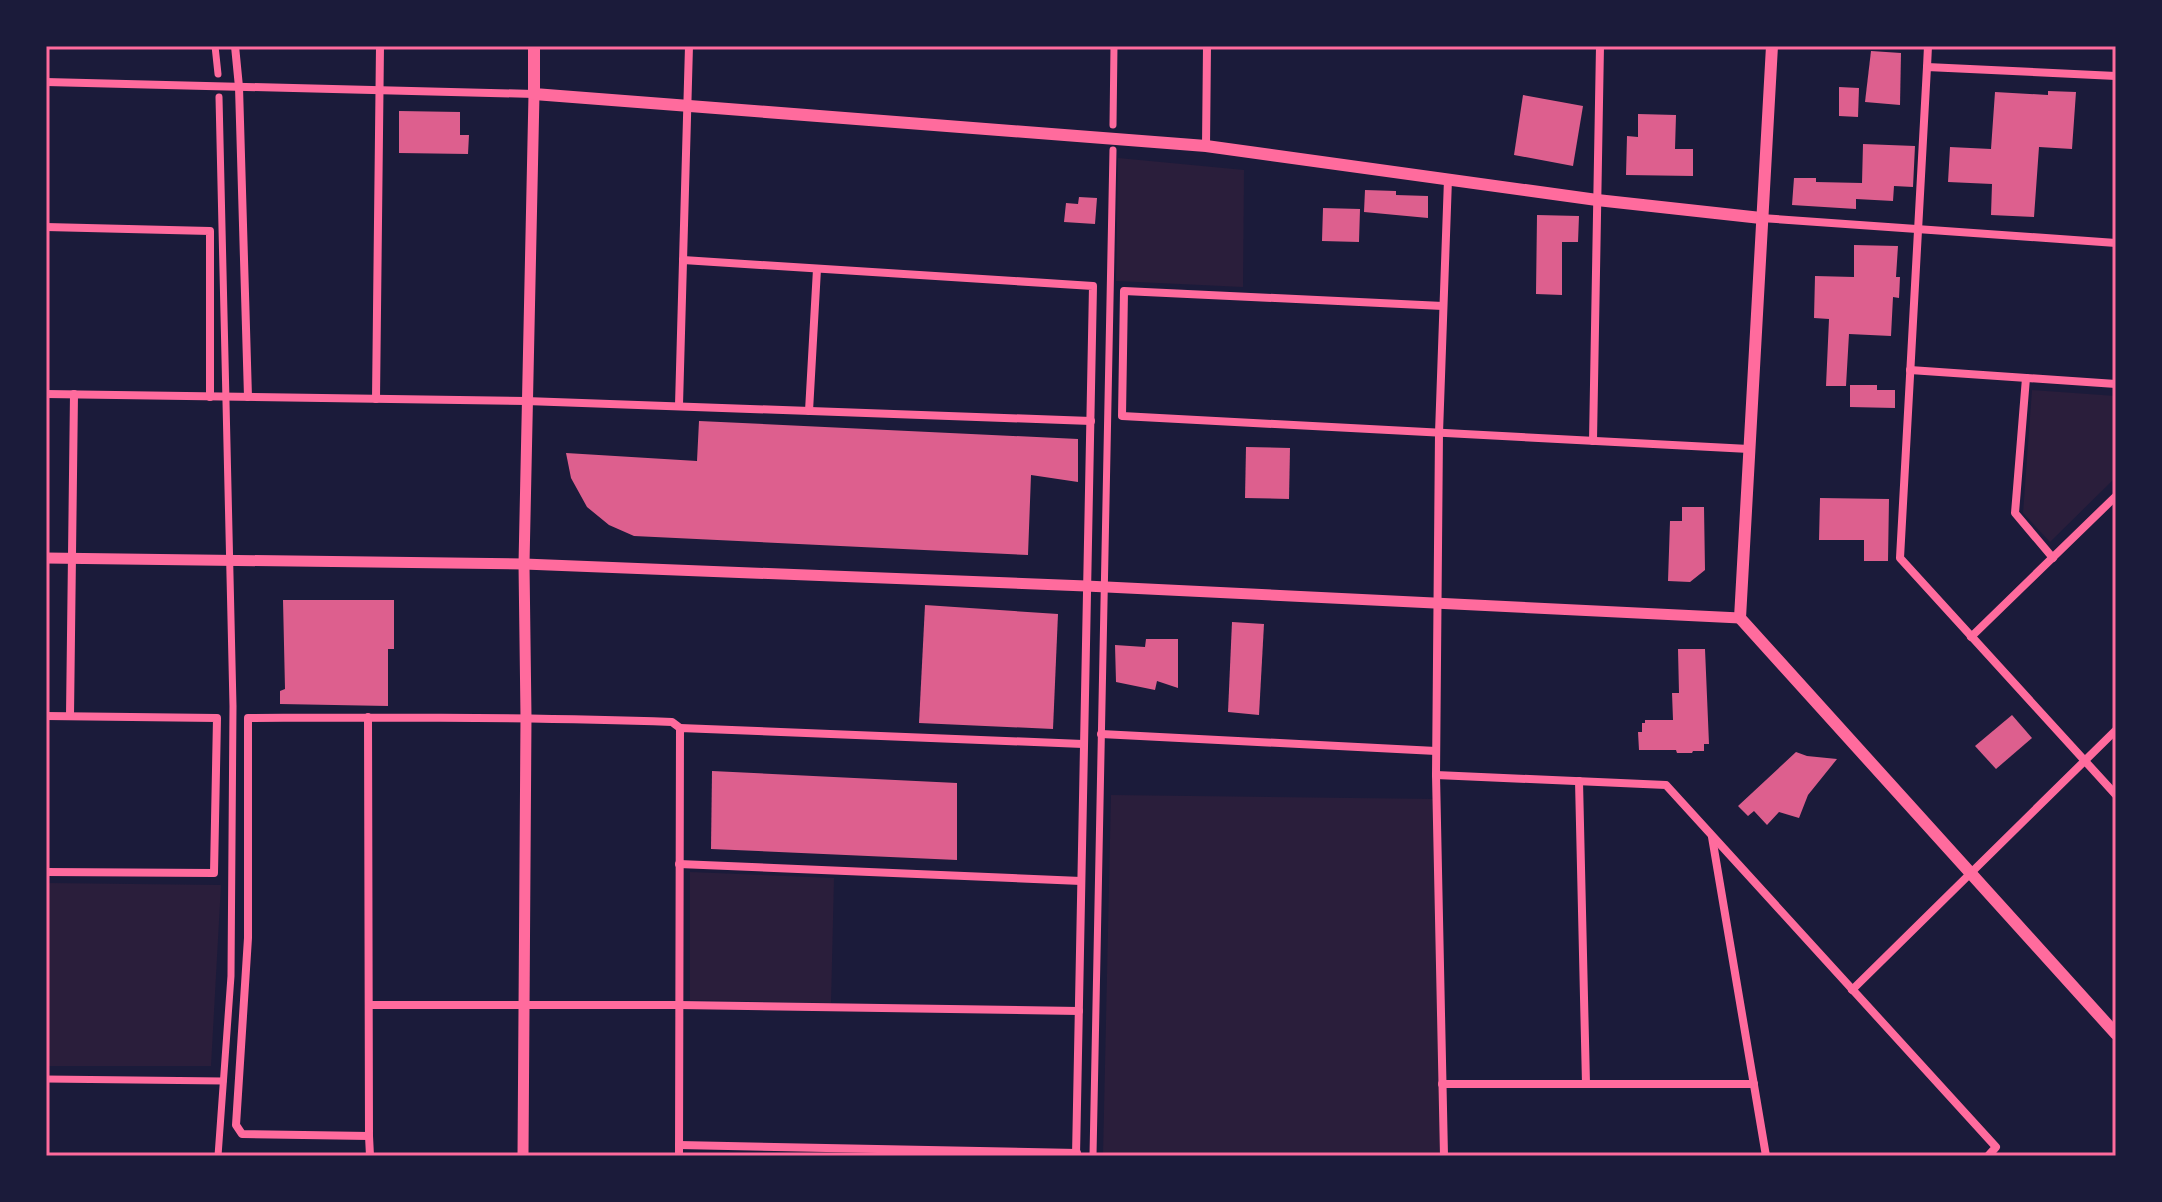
<svg xmlns="http://www.w3.org/2000/svg" width="2162" height="1202" font-family="Commissioner,sans-serif">
<rect width="100%" height="100%" fill="#1b1b3a"/>
<g fill="#2a1e3b">
<path d="M1118 158 1244 170 1243 287 1116 281Z"/>
<path d="M2032 390 2116 396V477L2050 542 2023 513Z"/>
<path d="M1111 795 1436 799 1444 1156H1103Z"/>
<path d="M690 872 834 878 831 1003 690 1000Z"/>
<path d="M46 883 221 885 211 1066H46Z"/>
</g>
<g fill="#dd5f8e">
<path d="M1871 51 1901 53 1900 105 1865 102Z"/>
<path d="M1839 87 1859 88 1858 117 1839 116Z"/>
<path d="M2048 91 2076 92 2072 149 2039 147 2034 217 1991 215 1992 184 1948 182 1950 147 1991 149 1995 92 2048 95Z"/>
<path d="M1523 95 1583 106 1573 166 1514 155Z"/>
<path d="M399 111 460 112V135H469L468 154 399 153Z"/>
<path d="M1638 114 1676 115 1675 149H1693V176L1626 175 1627 136 1638 137Z"/>
<path d="M1863 144 1915 146 1913 187 1894 186 1893 201 1856 199V209L1792 205 1794 178H1816V182L1862 183Z"/>
<path d="M1365 190 1396 191V195L1428 196V218L1364 212Z"/>
<path d="M1079 197 1097 198 1095 224 1064 222 1066 203 1078 204Z"/>
<path d="M1323 208 1360 209 1359 242 1322 241Z"/>
<path d="M1537 215 1579 216 1578 242H1562V295L1536 294Z"/>
<path d="M1854 245 1898 246 1896 277H1900L1899 298 1893 297 1891 336 1849 334 1846 386H1826L1829 319 1814 318 1815 276 1854 277Z"/>
<path d="M1850 385H1877V390H1895V408L1850 407Z"/>
<path d="M699 421 1078 439V482L1031 475 1028 555 634 536 609 525 587 507 571 478 566 453 697 461Z"/>
<path d="M1246 447 1290 448 1289 499 1245 498Z"/>
<path d="M1820 498 1889 499 1888 561H1864V540H1819Z"/>
<path d="M1682 507H1704L1705 570 1690 582 1668 581 1670 521H1682Z"/>
<path d="M283 600H394V649H388V706L280 704V691L285 689Z"/>
<path d="M925 605 1058 614 1053 729 919 723Z"/>
<path d="M1232 622 1264 624 1259 715 1228 712Z"/>
<path d="M1146 639H1178V688L1157 681 1155 690 1116 682 1115 645 1145 647Z"/>
<path d="M1678 649H1705L1709 744H1704V751H1693L1692 753H1677L1676 750H1639L1638 732H1642V723H1645V720H1673L1672 693H1679Z"/>
<path d="M2012 715 2032 738 1996 769 1975 746Z"/>
<path d="M1796 752 1807 756 1837 759 1808 795 1799 818 1779 812 1767 825 1754 811 1748 816 1738 806Z"/>
<path d="M712 771 957 783V860L711 849Z"/>
</g>
<g fill="none" stroke-linecap="round" stroke-linejoin="round">
<g stroke="#ff6b9d" stroke-width="7">
<path d="M215 46 218 74"/>
<path d="M1113 125 1114 46"/>
<path d="M46 1079 223 1081"/>
<path d="M218 1156 231 976 233 706 219 97"/>
<path d="M1093 1156 1113 150"/>
</g>
<g stroke="#ff6b9d" stroke-width="8">
<path d="M235 46 239 87 248 397"/>
<path d="M1927 67 1928 46"/>
<path d="M2116 76 1927 67 1900 558 2116 795"/>
<path d="M46 82 534 94"/>
<path d="M1206 146 1207 46"/>
<path d="M1761 218 2116 243"/>
<path d="M46 227 210 231V397"/>
<path d="M683 260 1093 286 1076 1156"/>
<path d="M1443 306 1124 291 1122 416 1749 449"/>
<path d="M1910 370 2116 384"/>
<path d="M2026 378 2015 513 2053 558"/>
<path d="M46 394 526 401 1091 421"/>
<path d="M376 399 380 46"/>
<path d="M679 405 689 46"/>
<path d="M809 411 817 269"/>
<path d="M1593 441 1600 46"/>
<path d="M1971 637 2116 496"/>
<path d="M46 716 217 718 214 873 46 872"/>
<path d="M70 716 74 394"/>
<path d="M368 717 369 1136 242 1134 236 1125 248 938V718C390 717 531 717 672 722L680 728"/>
<path d="M1101 734 1436 751"/>
<path d="M1436 775 1666 785 1996 1147 1988 1156"/>
<path d="M1579 781 1586 1084"/>
<path d="M1712 837 1766 1156"/>
<path d="M679 864 1081 881"/>
<path d="M1852 990 2116 730"/>
<path d="M369 1005H679L1079 1011"/>
<path d="M1442 1084H1754"/>
<path d="M369 1136 370 1156"/>
<path d="M679 1145 1077 1153"/>
<path d="M679 1156 680 728 1083 744"/>
<path d="M1444 1156 1436 775 1439 433 1448 179"/>
</g>
<g stroke="#ff6b9d" stroke-width="11">
<path d="M46 558 524 564 1086 586 1740 618"/>
<path d="M523 1156 526 717 524 564 534 94"/>
</g>
<g stroke="#ff6b9d" stroke-width="12">
<path d="M534 46V94L1206 146 1597 200 1761 218"/>
<path d="M1772 46 1740 618 2116 1034"/>
</g>
</g>
<rect width="2162" height="1202" fill="none" stroke="#1b1b3a" stroke-width="96"/>
<rect x="48" y="48" width="2066" height="1106" fill="none" stroke="#ff6b9d" stroke-width="3"/>
</svg>
